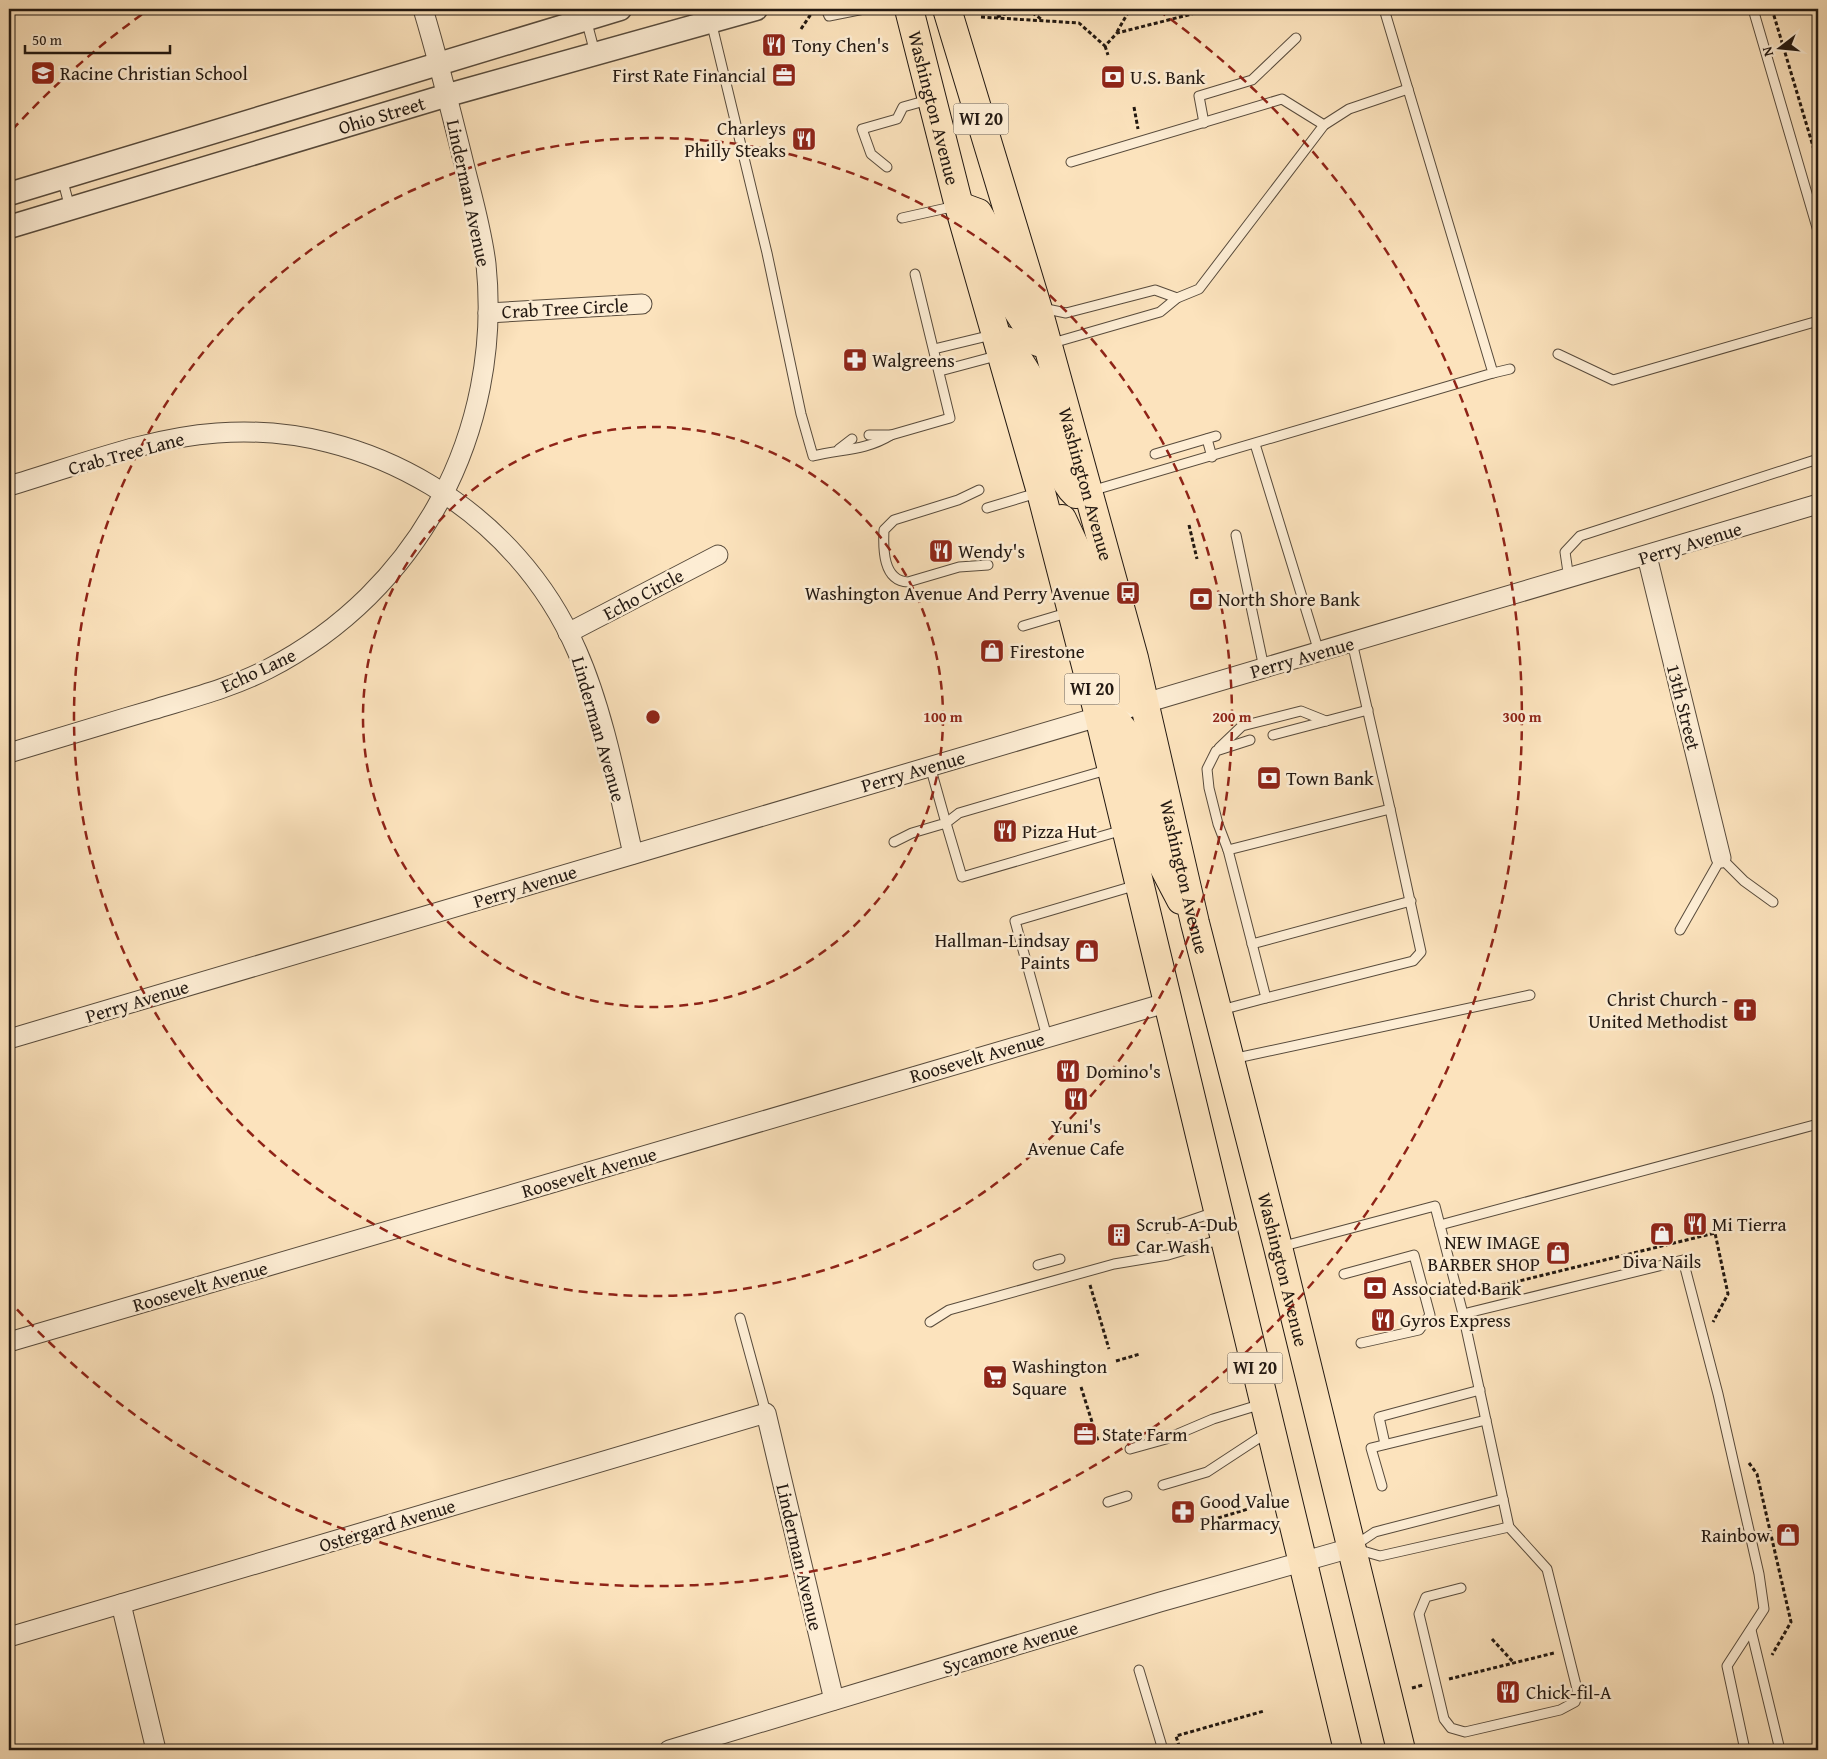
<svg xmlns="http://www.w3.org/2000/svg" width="1827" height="1759" font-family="'Gentium Book Plus',serif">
<rect width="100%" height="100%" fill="#fce3bd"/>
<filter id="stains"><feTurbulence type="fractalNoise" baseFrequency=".004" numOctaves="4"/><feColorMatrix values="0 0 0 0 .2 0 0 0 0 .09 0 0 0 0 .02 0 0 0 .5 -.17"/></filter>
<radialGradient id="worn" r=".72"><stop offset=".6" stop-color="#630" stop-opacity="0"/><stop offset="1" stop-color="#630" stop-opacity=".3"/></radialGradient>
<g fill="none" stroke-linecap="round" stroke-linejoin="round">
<defs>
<g id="service">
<path d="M826 9 829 16 864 9"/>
<path d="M1753 9 1818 231"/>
<path d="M586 19 595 53"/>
<path d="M711 21 767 253 801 414 813 456C841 449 865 451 891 435"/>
<path d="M1204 123 1199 96 1252 80 1296 38"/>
<path d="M1071 162 1282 99 1324 125"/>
<path d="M887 167 871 154 862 129 897 119 903 107 928 100"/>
<path d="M62 178 70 208"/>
<path d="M902 218 956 206"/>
<path d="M1042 308 1066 313 1155 290 1177 298"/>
<path d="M1049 344 1160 312 1177 298 1199 289 1324 125 1349 109 1408 89"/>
<path d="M934 349 992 335"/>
<path d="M1558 354 1613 380 1818 321"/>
<path d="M940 371 1000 355"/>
<path d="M1493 373 1510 369"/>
<path d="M869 435H891L950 418 915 274"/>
<path d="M1207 439 1212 457"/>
<path d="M1255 444 1319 652"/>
<path d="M839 449 852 439"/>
<path d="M1155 454 1216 436"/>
<path d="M979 490 958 500 894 520 884 530C883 549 883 581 908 582L959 567 988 565"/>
<path d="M1091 491 1493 373 1384 9"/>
<path d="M987 508 1037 493"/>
<path d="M1236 535 1264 668"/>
<path d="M1569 579 1565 552 1580 536 1818 459"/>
<path d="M1023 626 1070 612"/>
<path d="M1273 735 1368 710"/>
<path d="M1219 748 1242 726 1301 711 1326 721"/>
<path d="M1110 769 959 813 946 823 962 877 1123 830"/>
<path d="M894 842 912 833 946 823 930 766"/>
<path d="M1228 850 1218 824 1209 788 1207 769 1216 751 1250 740"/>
<path d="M1680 930 1721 858 1744 881 1773 902"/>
<path d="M1252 944 1411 901"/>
<path d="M1266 998 1413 961 1421 952 1390 809"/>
<path d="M1221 1010 1266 998 1228 850 1390 809 1352 642"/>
<path d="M1047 1037 1015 921 1137 885"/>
<path d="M1232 1059 1530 995"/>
<path d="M1440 1225 1818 1124"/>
<path d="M1168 1228 1215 1212"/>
<path d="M1280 1247 1435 1206 1463 1314 1683 1260 1718 1394 1759 1574 1764 1609 1727 1666 1745 1750"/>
<path d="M1038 1265 1060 1259"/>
<path d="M1344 1274 1414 1255 1430 1315 1419 1330 1361 1343"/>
<path d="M740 1318 766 1413"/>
<path d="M930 1322 949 1310 1114 1264 1168 1255 1222 1239"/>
<path d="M1385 1444 1379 1417 1480 1390"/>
<path d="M1130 1449 1166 1439 1213 1419 1262 1404"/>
<path d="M1163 1485 1207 1472 1268 1432"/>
<path d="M1382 1486 1371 1448 1486 1420"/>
<path d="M1108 1502 1127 1496"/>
<path d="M1354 1546 1375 1532 1503 1499"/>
<path d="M1356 1549 1380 1556 1509 1527"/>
<path d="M1461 1588 1426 1597 1419 1614 1444 1719 1451 1728 1465 1732 1560 1710 1575 1702 1578 1693 1547 1569 1509 1527 1463 1314"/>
<path d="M1751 1630 1780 1750"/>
<path d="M1139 1670 1163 1750"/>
</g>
<g id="minor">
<path d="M488 313 642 304"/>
<path d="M9 486C77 466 146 438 217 433 368 421 517 512 577 651 604 712 618 789 633 854"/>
<path d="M1647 556 1721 858"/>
<path d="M568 633 718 555"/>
<path d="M9 753C56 739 104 724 152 710 191 698 231 688 268 669 419 591 503 432 486 264 482 231 473 200 465 168 452 115 439 62 423 9"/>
<path d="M9 1039 1818 504"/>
<path d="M9 1342 1169 1002"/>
<path d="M121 1604 156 1750"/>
<path d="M9 1637 766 1413 834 1700"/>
<path d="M669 1750 1160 1602 1351 1548"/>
</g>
<g id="tertiary">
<path d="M9 194 620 9"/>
<path id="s1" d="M9 227 448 95 756 9"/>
</g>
<g id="primary">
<path id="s2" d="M909 9 959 206 1041 492 1099 716 1348 1750"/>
<path id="s3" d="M947 9 1037 306 1134 658 1195 923 1278 1247 1401 1750"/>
<path d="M959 206 978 213 986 227 1003 288 1038 342"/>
<path d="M1006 341C1020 362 1035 384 1044 408 1055 437 1053 472 1076 494L1088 492"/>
<path d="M1062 519 1077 551 1113 675C1121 690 1127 698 1144 705"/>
<path d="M1102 716 1116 721 1125 732 1150 841 1181 900"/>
</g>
</defs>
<use href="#service" stroke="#584b3c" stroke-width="11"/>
<use href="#minor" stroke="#584b3c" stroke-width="21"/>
<use href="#tertiary" stroke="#584b3c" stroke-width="25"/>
<use href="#primary" stroke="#221811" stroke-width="30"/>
<g stroke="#221811" stroke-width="3" stroke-dasharray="4 2.5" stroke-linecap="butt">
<path d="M1027 9 1041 19"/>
<path d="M1772 9 1818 163"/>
<path d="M981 17 1079 23 1105 46 1117 33 1192 14"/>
<path d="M997 17 1005 14 1012 9"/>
<path d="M801 29 811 14"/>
<path d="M1117 32 1130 9"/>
<path d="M1105 46 1108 55"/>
<path d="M1134 107 1138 129"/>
<path d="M1189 525 1197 559"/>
<path d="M1090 1285 1109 1349"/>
<path d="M1470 1293 1715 1233 1728 1294 1713 1322"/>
<path d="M1116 1361 1140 1354"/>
<path d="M1081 1387 1098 1441"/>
<path d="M1749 1463 1757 1474 1791 1622 1772 1655"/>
<path d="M1218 1518 1265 1504"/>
<path d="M1492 1639 1514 1663"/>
<path d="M1449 1679 1554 1653"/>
<path d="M1412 1688 1423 1685"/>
<path d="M1176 1750 1180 1749 1176 1736 1264 1711"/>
</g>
<use href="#service" stroke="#fdedd4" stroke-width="9"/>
<use href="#minor" stroke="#fdedd4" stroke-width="19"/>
<use href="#tertiary" stroke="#fdedd4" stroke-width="22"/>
<use href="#primary" stroke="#fce3bd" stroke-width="28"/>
</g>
<g fill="none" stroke="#8f2418" stroke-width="2.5" stroke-dasharray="9 6">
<circle cx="653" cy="717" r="290"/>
<circle cx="653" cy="717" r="579"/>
<path d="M12 130A869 869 0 0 1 148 10M1158 10A869 869 0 1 1 12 1304"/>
</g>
<defs>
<symbol id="restaurant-square" viewBox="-11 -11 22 22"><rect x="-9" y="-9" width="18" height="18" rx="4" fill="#8f2418" stroke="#fdedd4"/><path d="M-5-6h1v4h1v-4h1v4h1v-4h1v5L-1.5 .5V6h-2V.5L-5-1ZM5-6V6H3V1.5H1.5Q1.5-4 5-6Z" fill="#fff"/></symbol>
<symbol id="school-square" viewBox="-11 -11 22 22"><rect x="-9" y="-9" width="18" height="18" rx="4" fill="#8f2418" stroke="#fdedd4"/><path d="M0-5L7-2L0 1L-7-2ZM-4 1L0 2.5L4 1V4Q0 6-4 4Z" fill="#fff"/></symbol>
<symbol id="office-square" viewBox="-11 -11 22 22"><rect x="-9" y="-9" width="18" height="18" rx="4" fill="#8f2418" stroke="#fdedd4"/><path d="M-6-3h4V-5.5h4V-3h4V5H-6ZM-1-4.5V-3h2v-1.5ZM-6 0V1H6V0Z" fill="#fff"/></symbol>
<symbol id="bank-square" viewBox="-11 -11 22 22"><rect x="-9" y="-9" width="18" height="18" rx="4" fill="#8f2418" stroke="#fdedd4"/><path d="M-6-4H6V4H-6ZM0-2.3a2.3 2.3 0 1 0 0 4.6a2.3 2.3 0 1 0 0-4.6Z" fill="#fff"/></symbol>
<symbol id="pharmacy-square" viewBox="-11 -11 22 22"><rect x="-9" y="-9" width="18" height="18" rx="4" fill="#8f2418" stroke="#fdedd4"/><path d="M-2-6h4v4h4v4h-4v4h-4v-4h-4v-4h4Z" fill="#fff"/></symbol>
<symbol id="bus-square" viewBox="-11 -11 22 22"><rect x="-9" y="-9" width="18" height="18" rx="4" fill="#8f2418" stroke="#fdedd4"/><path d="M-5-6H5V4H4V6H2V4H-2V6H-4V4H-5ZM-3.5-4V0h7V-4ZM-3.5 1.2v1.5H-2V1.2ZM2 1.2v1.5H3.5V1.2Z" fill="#fff"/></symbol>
<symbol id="shop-square" viewBox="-11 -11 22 22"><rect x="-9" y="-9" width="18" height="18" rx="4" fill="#8f2418" stroke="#fdedd4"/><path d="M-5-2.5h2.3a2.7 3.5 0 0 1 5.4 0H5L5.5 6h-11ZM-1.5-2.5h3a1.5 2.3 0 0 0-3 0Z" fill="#fff"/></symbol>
<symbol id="church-square" viewBox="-11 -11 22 22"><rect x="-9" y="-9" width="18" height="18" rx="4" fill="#8f2418" stroke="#fdedd4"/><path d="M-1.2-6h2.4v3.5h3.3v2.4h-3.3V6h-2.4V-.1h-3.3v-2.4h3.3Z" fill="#fff"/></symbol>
<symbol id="building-square" viewBox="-11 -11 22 22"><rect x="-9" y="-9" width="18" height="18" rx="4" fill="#8f2418" stroke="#fdedd4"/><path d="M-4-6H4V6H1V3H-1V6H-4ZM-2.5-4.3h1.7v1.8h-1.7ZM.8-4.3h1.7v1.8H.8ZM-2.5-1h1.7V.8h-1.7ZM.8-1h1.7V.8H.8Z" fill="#fff"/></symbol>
<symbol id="supermarket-square" viewBox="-11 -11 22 22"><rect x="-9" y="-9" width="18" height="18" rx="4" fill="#8f2418" stroke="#fdedd4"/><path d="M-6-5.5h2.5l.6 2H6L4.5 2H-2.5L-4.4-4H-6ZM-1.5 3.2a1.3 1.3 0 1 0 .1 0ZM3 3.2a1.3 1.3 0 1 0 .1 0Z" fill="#fff"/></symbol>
</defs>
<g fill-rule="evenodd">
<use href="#restaurant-square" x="760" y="31" width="28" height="28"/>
<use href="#school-square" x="29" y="59" width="28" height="28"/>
<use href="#office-square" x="770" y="61" width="28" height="28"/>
<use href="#bank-square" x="1099" y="63" width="28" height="28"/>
<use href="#restaurant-square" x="790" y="125" width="28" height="28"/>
<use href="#pharmacy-square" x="841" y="346" width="28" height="28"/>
<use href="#restaurant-square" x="927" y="537" width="28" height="28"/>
<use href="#bus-square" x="1114" y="579" width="28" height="28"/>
<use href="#bank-square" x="1187" y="585" width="28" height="28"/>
<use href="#shop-square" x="978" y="637" width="28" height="28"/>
<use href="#bank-square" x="1255" y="764" width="28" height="28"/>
<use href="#restaurant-square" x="991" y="817" width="28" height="28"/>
<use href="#shop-square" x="1073" y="937" width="28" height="28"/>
<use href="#church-square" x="1731" y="996" width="28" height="28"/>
<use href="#restaurant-square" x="1054" y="1057" width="28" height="28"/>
<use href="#restaurant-square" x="1062" y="1085" width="28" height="28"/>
<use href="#restaurant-square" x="1681" y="1210" width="28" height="28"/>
<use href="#shop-square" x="1648" y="1220" width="28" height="28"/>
<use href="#building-square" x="1105" y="1221" width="28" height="28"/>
<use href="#shop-square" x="1544" y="1239" width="28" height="28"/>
<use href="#bank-square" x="1361" y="1274" width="28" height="28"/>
<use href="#restaurant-square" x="1369" y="1306" width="28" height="28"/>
<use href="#supermarket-square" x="981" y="1363" width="28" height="28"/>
<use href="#office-square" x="1071" y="1420" width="28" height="28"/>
<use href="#pharmacy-square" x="1169" y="1498" width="28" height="28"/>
<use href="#shop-square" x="1774" y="1521" width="28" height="28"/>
<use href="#restaurant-square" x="1494" y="1678" width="28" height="28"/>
</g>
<g text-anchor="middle" stroke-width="5" stroke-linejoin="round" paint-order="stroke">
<g fill="#fdedd4" stroke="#64584c" stroke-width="1">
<rect x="953.5" y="103.5" width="55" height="31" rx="4"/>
<rect x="1064.5" y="673.5" width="55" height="31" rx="4"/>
<rect x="1227.5" y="1352.5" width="55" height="31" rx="4"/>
</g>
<g font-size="18" font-weight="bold" fill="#221811">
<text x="981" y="125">WI 20</text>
<text x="1092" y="695">WI 20</text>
<text x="1255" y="1374">WI 20</text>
</g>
<g font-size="19" fill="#221811" stroke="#fdedd4" text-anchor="start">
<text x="792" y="52">Tony Chen's</text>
<text x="60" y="80">Racine Christian School</text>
<text x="766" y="82" text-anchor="end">First Rate Financial</text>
<text x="1130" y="84">U.S. Bank</text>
<text x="786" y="135" text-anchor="end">Charleys<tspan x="786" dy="22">Philly Steaks</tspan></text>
<text x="872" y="367">Walgreens</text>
<text x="958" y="558">Wendy's</text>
<text x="1110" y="600" text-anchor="end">Washington Avenue And Perry Avenue</text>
<text x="1218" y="606">North Shore Bank</text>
<text x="1010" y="658">Firestone</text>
<text x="1286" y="785">Town Bank</text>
<text x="1022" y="838">Pizza Hut</text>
<text x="1070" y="947" text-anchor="end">Hallman-Lindsay<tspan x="1070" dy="22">Paints</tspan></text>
<text x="1728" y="1006" text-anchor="end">Christ Church -<tspan x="1728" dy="22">United Methodist</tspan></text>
<text x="1086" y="1078">Domino's</text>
<text x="1076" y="1133" text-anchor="middle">Yuni's<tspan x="1076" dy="22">Avenue Cafe</tspan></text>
<text x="1136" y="1231">Scrub-A-Dub<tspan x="1136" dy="22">Car Wash</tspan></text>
<text x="1712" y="1231">Mi Tierra</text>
<text x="1540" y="1249" text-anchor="end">NEW IMAGE<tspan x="1540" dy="22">BARBER SHOP</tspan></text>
<text x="1662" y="1268" text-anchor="middle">Diva Nails</text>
<text x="1392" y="1295">Associated Bank</text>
<text x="1400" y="1327">Gyros Express</text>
<text x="1012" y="1373">Washington<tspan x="1012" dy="22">Square</tspan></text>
<text x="1102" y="1441">State Farm</text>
<text x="1200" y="1508">Good Value<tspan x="1200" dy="22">Pharmacy</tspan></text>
<text x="1770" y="1542" text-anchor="end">Rainbow</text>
<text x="1526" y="1699">Chick-fil-A</text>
</g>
<g font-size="19" fill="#221811" stroke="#fdedd4">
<text dy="7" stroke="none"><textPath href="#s2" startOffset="102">Washington Avenue</textPath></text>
<text dy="7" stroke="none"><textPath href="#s1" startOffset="389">Ohio Street</textPath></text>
<text transform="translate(469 193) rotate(78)" y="7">Linderman Avenue</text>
<text transform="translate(565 308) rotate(-3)" y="7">Crab Tree Circle</text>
<text transform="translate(126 453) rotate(-15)" y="7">Crab Tree Lane</text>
<text dy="7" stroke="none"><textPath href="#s3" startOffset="495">Washington Avenue</textPath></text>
<text transform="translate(1690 543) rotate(-17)" y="7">Perry Avenue</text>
<text transform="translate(643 594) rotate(-28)" y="7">Echo Circle</text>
<text transform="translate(1302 657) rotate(-16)" y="7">Perry Avenue</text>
<text transform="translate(258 670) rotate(-25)" y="7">Echo Lane</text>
<text transform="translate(1684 707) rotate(76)" y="7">13th Street</text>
<text transform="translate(599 729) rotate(74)" y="7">Linderman Avenue</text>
<text transform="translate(913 771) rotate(-16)" y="7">Perry Avenue</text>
<text dy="7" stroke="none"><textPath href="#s3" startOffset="900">Washington Avenue</textPath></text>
<text transform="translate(525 886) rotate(-17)" y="7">Perry Avenue</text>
<text transform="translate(137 1001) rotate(-17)" y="7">Perry Avenue</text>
<text transform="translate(977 1057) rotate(-16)" y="7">Roosevelt Avenue</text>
<text transform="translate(589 1172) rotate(-16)" y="7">Roosevelt Avenue</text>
<text dy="7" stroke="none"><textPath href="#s3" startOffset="1305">Washington Avenue</textPath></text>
<text transform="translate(200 1286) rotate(-16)" y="7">Roosevelt Avenue</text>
<text transform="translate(387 1525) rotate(-17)" y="7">Ostergard Avenue</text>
<text transform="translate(800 1557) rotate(77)" y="7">Linderman Avenue</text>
<text transform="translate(1010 1647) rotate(-17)" y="7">Sycamore Avenue</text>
</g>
</g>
<circle cx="653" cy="717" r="8" fill="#8f2418" stroke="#fdedd4" stroke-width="2.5"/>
<g font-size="15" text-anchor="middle" font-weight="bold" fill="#8f2418" stroke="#fdedd4" stroke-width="5" stroke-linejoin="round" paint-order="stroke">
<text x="943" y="722">100 m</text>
<text x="1232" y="722">200 m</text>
<text x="1522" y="722">300 m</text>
</g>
<rect width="1827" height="1759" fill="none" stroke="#fce3bd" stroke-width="30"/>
<rect x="10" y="10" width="1807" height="1739" fill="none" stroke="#221811" stroke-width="2.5"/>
<rect x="15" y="15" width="1797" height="1729" fill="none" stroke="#221811"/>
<g transform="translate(1780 48) rotate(254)" stroke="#fdedd4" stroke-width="4" paint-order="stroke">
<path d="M0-4L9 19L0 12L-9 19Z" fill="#221811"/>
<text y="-8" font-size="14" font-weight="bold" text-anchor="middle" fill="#221811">N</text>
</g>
<path d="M25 45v8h145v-8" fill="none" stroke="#221811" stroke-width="2.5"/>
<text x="32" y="45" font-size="15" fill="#221811" stroke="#fdedd4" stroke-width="4" paint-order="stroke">50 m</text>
<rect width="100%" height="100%" filter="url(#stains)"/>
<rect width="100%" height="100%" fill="url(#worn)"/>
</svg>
